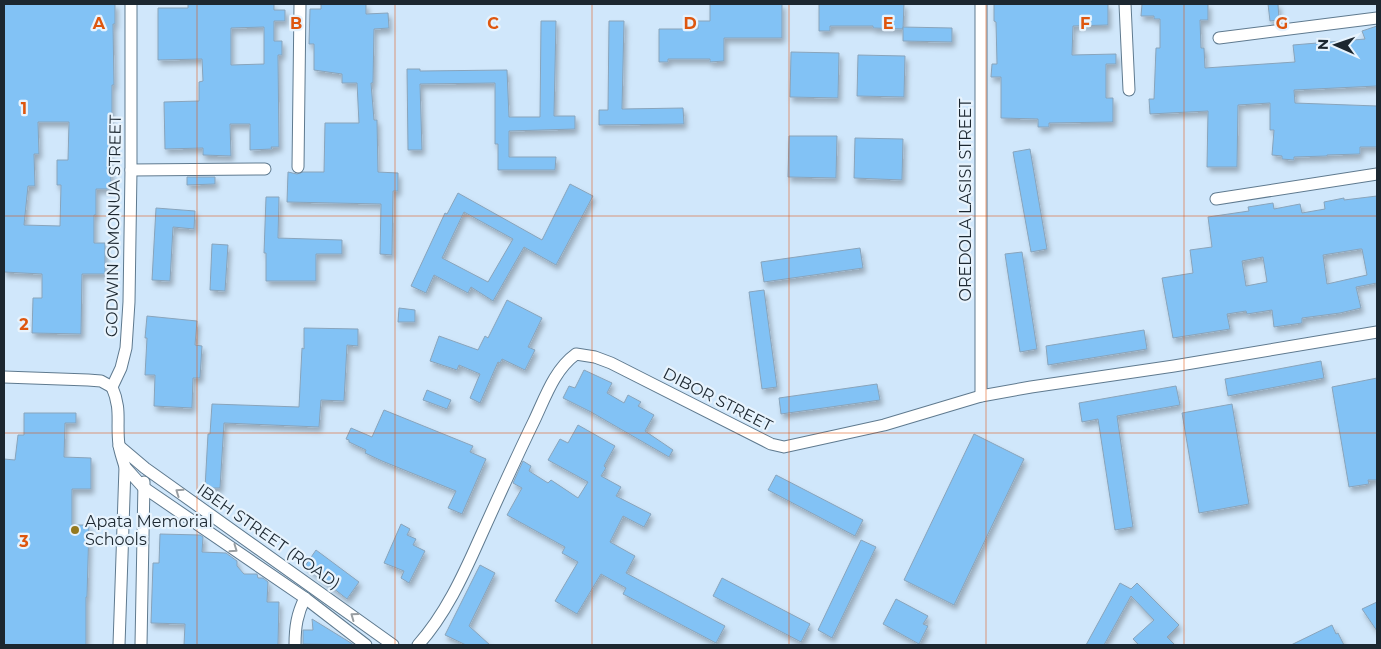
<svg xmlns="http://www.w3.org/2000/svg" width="1381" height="649" font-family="Montserrat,sans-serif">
<defs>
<filter id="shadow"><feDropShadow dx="2.5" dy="4.5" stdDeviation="2.5" flood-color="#0004"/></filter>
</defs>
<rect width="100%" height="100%" fill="#d0e7fb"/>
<g fill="#82c2f5" stroke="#89a4bb" fill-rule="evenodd" filter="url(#shadow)">
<path d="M4 4H115V24H113L114 85H112V119H110L111 189H96V215H94V243H105V274H82L81 334 32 333 33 298H42V274L4 272ZM38 122H69L68 160H57V185H61L60 226 24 225 28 186H35L34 154H39Z"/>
<path d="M188 4H274V10H285V21H274V41H282V55H278L279 147H271L272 149 250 150V124H230L231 156 203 155V148L165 149 164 102 199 101V82L203 81 202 59 158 60V8H188ZM264 27V64L231 65V28Z"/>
<path d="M321 4H366V14L388 13 389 28 374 29 373 83H371L374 120H377L378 172 398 173V191H393L392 255 380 254 381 204 287 202 288 172 297 174 303 172H324L325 123H359L357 83H342V74L314 70V44H309L310 9H321Z"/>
<path d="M710 4H782V38H724V61L710 62V59H668V62H659V29H698V21H710Z"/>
<path d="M819 4H904L903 29 873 28V26H830V31H819Z"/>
<path d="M994 4H1108V25L1073 26 1072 55 1116 54V64H1106V98H1113V122L1049 123V127H1038V119L1001 118V77H991L992 64H997L996 22 994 21Z"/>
<path d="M1142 4H1208V20H1200L1201 48H1204L1205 68 1295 62 1293 45 1365 39 1362 31 1377 26V86L1294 90 1295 103 1377 106V147H1360V154L1327 155V156L1294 157V160L1282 159V156L1272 155 1274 130H1270V103L1238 105 1237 167H1207L1208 111 1150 114 1149 99H1154L1156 48H1160V19H1154V16H1141Z"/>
<path d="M1268 4H1278L1279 20 1270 21Z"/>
<path d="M541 21H556L554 116H575V129L509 131V157H556L555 170H498V144H495V83L420 84 422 150H408L407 69H420V71L507 70 509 117H540Z"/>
<path d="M609 21H624L622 109 683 108 684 124 599 125V110H608Z"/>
<path d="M903 27 952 28V42L903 41Z"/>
<path d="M791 52 839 53 838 98 790 97Z"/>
<path d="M858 55 905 56 904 97 857 96Z"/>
<path d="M789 136H837L836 178 788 177Z"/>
<path d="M855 138 903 139 902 180 854 178Z"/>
<path d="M1030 149 1047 249 1031 252 1013 152Z"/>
<path d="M187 177H215V184L187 185Z"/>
<path d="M570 184 593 196 556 265 524 247 493 301 471 287 468 293 434 275 426 293 411 286 445 213 447 214 458 193 542 240ZM464 212 513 239 488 282 442 258Z"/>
<path d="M1377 196V283L1356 287 1361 308 1340 313 1302 318V323L1274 327 1272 310 1247 314 1246 311 1227 314 1230 329 1173 338 1162 278 1193 273 1190 250 1212 247 1208 217 1249 211 1248 207 1273 203 1274 209 1300 204 1302 213 1325 209 1324 202 1344 198V200ZM1360 249H1362L1367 275 1327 284 1323 255ZM1263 257 1267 282 1246 286 1242 261Z"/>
<path d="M266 197H279L278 238 342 240V254H316V281H266V253H264Z"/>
<path d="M156 208 195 211 194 229 173 227 170 281 152 280Z"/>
<path d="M212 244 228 245 225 291 210 290Z"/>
<path d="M860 248 863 268 764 282 761 262Z"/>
<path d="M1022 252 1037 349 1020 352 1005 254Z"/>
<path d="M764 290 777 387 762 389 749 292Z"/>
<path d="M507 300 542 318 528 347 535 350 525 370 502 359 500 363 498 362 480 403 470 398 480 374 459 365 457 370 430 361 439 336 478 350 485 336 488 338Z"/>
<path d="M399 308 415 310V322H398Z"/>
<path d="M147 316 197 321 195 345 202 346 200 378H193L192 408 154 406 155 375H145L147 338H145Z"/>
<path d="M304 328 358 329V346L347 345 344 401 321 400 319 427 224 423 220 488H205L208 434H210L212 404 299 407 302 348 304 349Z"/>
<path d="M1144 330 1147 349 1048 365 1046 346Z"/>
<path d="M1321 361 1324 378 1228 396 1225 379Z"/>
<path d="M584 370 612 383 607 393 624 403 628 395 641 402 638 406 654 415 645 431 673 450 669 457 591 412 563 398 569 386 575 388Z"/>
<path d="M1377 378V480H1368L1369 484 1349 487 1332 387Z"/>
<path d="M877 384 880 400 781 414 779 398Z"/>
<path d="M1176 386 1180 405 1117 416 1133 527 1115 530 1098 419 1082 422 1079 403Z"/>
<path d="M427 390 451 400 447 409 423 400Z"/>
<path d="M1232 404 1249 504 1199 513 1182 413Z"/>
<path d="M384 410 473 446 470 452 486 459 462 514 448 508 456 491 382 461 365 453 366 450 349 442V440L346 439 351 428 372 437Z"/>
<path d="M24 413H76V423H65L64 457 91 458V489H72V525H89L87 597H86V645H4V459L15 460 18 435H24Z"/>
<path d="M578 425 615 446 604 466 606 468 601 476 621 487 616 496 651 514 644 527 623 516 610 542 635 556 626 573 725 626 716 643 623 594 626 588 601 574 577 614 555 601 578 562 562 553 565 547 507 515 522 488 513 483 523 461 531 466 529 471 548 483 551 480 578 498 588 482 548 460 560 439 568 443Z"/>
<path d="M974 434 1024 459 954 605 904 580Z"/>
<path d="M776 475 863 520 855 536 768 490Z"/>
<path d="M401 524 410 529 407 535 416 539 413 545 425 551 409 583 401 578 404 571 384 563Z"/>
<path d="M160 534 200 535 203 537 202 552 226 553 237 561V566L244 574H257L258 578H263L268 582 267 602H279L278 645H184L185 624 151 623 153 563H159Z"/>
<path d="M861 540 876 547 832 638 818 630Z"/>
<path d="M316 550 359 582 347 599 305 566Z"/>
<path d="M480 565 495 573 469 626 490 645H466L445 635Z"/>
<path d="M722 578 810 624 801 642 713 596Z"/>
<path d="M1120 583 1131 589 1137 583 1179 625 1167 637 1175 645H1139L1133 639 1154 620 1131 596 1104 645H1086Z"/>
<path d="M896 599 928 616 923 624 928 626 919 644 883 624Z"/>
<path d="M1377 602V631L1362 609Z"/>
<path d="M312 619 351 643 354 645 303 644V630H313Z"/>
<path d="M1332 625 1336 634 1338 633 1344 645H1291Z"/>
</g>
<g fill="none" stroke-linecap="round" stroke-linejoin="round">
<defs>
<g id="minor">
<path d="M981 4V396"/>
<path d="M1125 4 1129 90"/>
<path d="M1219 38 1377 18"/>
<path d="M298 167 300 4"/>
<path d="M131 170 265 169"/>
<path d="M1216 199 1377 174"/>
<path d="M4 377 88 380 101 381 112 387"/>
<path d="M119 446 145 468 393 645"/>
<path d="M125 467 143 487 305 598 366 645"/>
<path d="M119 645 125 467C123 460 120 452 119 445 116 422 122 410 112 387L121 368 126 348 129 302 131 170V4"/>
<path d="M141 645 144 482"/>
<path d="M295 645C295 627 297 614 305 598"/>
<path d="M418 645C445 615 463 576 479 540 497 500 515 460 534 421 545 398 554 370 576 354L595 357 611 363 771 444 784 447 884 425 981 396 1031 387 1174 366 1377 332"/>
</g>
</defs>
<use href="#minor" stroke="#5f7a8f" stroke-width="13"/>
<use href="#minor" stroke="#fff" stroke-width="11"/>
</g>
<defs><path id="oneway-chevron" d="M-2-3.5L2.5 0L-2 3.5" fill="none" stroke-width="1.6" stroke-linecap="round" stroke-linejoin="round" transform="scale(1.25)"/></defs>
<g stroke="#999ea2">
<use href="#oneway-chevron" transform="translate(179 492) rotate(-145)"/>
<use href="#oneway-chevron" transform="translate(234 549) rotate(35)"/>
<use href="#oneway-chevron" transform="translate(354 616) rotate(-144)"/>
</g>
<path fill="none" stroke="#de560e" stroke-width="1" stroke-opacity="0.55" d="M197 4V645M395 4V645M592 4V645M789 4V645M986 4V645M1184 4V645M4 216H1377M4 433H1377"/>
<circle fill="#947920" stroke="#e7f3fd" stroke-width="2" cx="75" cy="530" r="5"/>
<g text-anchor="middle" stroke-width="4.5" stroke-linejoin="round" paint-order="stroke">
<g font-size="16" fill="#1c2730" stroke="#e7f3fd">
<text transform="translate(965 200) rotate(-90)" y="6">OREDOLA LASISI STREET</text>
<text transform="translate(113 226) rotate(-89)" y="6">GODWIN OMONUA STREET</text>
<text transform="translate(718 399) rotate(27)" y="6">DIBOR STREET</text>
<text transform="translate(269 536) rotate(35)" y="6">IBEH STREET (ROAD)</text>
</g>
<g font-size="16" fill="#1c2730" stroke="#e7f3fd" text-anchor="start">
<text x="85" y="527">Apata Memorial<tspan x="85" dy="18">Schools</tspan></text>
</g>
</g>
<g font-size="16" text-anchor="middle" font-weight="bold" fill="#de560e" stroke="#e7f3fd" stroke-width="4.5" stroke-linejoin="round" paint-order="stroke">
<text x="99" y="29">A</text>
<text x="296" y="29">B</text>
<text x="493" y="29">C</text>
<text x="690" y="29">D</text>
<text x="888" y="29">E</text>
<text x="1085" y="29">F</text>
<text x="1282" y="29">G</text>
<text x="24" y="114">1</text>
<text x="24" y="330">2</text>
<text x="24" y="547">3</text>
</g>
<rect width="1381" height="649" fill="none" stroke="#1c2730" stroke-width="10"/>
<g transform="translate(1336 45) rotate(272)" stroke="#e7f3fd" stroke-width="4" paint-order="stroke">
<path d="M0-4L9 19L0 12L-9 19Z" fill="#1c2730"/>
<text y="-8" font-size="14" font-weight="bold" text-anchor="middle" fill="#1c2730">N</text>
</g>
</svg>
